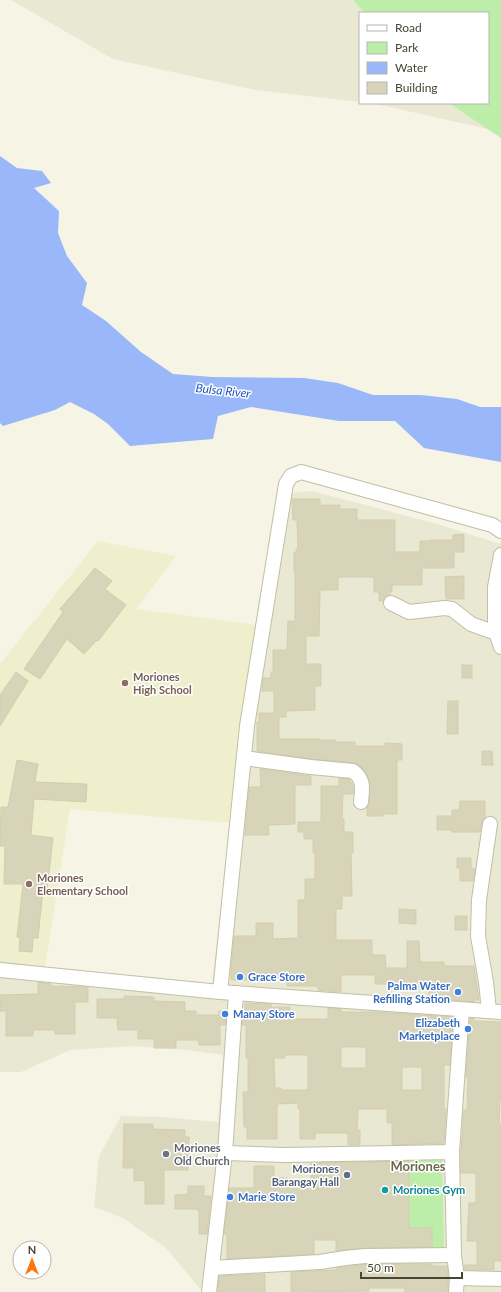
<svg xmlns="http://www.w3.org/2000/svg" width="501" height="1292" font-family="Lato,sans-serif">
<rect width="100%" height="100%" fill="#f5f4e5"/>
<g fill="#e9e8d2">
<path d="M11 0H501V132L372 103H488V13H360V102L256 90 113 59Z"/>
<path d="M312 491 434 523 501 544V1292H201V1290L166 1248 123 1218 94 1207 99 1156 121 1116 162 1117 218 1122 223 1055 188 1050 133 1046 70 1050 21 1072H0V960L129 979 212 985 233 797 291 493Z"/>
</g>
<path fill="#efefcd" d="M98 541 176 556 168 566 136 609 258 625 230 823 70 809 45 967 0 960V664Z"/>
<g fill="#bceea9">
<path d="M353 0H501V138L449 103H488V13H365Z"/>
<path d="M360 1157H442L444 1250 362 1251Z"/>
</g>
<path fill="#9ab8f9" d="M0 156 17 168 42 171 51 183 34 188 59 211 58 233 67 256 87 283 82 305 106 321 141 352 173 374 212 377 304 378 338 383 373 395H421L457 399 480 407H501V462L424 448 395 421H339L251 407 218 416 213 439 130 446 108 424 94 414 70 402 55 410 3 426 0 423Z"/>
<g fill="#d7d4b9" stroke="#d3ceab" fill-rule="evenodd">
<path d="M292 499H320V505H340V509H357V520H395V552H420V541H431V540H453V535L464 534V552H454V568H422V585H392V592H390V595L386 596 383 601H379V592H374V577H338V590H320L319 636H306V664H321V686H315V710L286 711V717H279V739H319V740H335V742H355V746H385V743L402 744V760H397V814H383V816H367V808L369 803 370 783 366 773 358 764 354 763 312 759 257 751V722H259V713H274V691H262L263 678H271V672H273V650H287L288 621H295V570H294V553H296V549H298L297 520H293Z"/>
<path d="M95 568 112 581 105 589 126 605 98 641 97 640 84 654 67 639 40 679 24 669 63 612 60 609Z"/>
<path d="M464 576V599H446L445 577Z"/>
<rect x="462" y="665" width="10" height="13"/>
<path d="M16 672 28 681 0 726V695Z"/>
<path d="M448 701H458V734H447Z"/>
<path d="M482 751H492L493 765H482Z"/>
<path d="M17 760 38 764 35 782 87 784 86 802 34 799 31 835 53 838 47 890 43 889 38 938H33L32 952 19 951 20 937H17L23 884H4L5 846H0L1 807H8Z"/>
<path d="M260 769 311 776V785H295V824L268 825 269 835H245L249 787H261Z"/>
<path d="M339 778 349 779 353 786V794H343L342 819H344V832H353V853H351L352 896H342V909H336V940H372V955H385L386 968H407V941H419L420 962H444V966H474L479 1000H474V1002L429 998V987L391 986V984H375V975H341V992L318 990V986H287V978L249 977V980H231V970L234 936H256V923H273V939L298 938V900H305V879H315V853H313V839H304V832H298V822H321V786H339Z"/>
<path d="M460 801H485V817L482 822 480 832H452V830H437V816H452V810H459Z"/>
<path d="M457 858H471V869H475L473 881H460V868H457Z"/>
<path d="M399 909 416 910V924L399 923Z"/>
<rect x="455" y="916" width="12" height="14"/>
<path d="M38 982 51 984V986L88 987V1002H75V1034H55V1030H33V1036H6V1011H0V995L38 994Z"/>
<path d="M124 996 154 997V1001L185 1002V1011H196V1015H219V1011L226 1012 225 1025H220V1045H199L198 1040H176V1048H154V1039H138V1030H118L117 1018H97V999H124Z"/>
<path d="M245 1003 271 1004V1007H290V1019H328V1008L341 1009V1012H375L453 1017 450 1065H444V1109H446L444 1143 392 1145V1123H387V1109H358L357 1130H360V1145H348V1133H315V1139H300V1109H298V1103L277 1104V1139H247V1127H244L243 1092H248V1058H246V1025H242L243 1012H245ZM341 1047H366V1068H341ZM285 1055H308V1090H281V1088H275L274 1058H285ZM402 1067H422V1090H402Z"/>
<path d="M470 1018 474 1019V1021L501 1022V1099H500L499 1124H501V1261H494V1270H464V1265H477V1241H467L469 1203H476V1173H461V1152L464 1110H467L468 1077H466Z"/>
<path d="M124 1124H153V1129L185 1130V1137H189L188 1170H164V1204H145V1180L134 1181V1168H123Z"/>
<path d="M409 1161V1228H432V1247L365 1248 336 1251V1240H314V1254L227 1259V1234H224L229 1188H254V1166H274V1178H288V1182H311V1163Z"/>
<path d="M188 1186H204V1196H211L207 1234H199V1210H197V1209H175V1195L188 1194Z"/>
<path d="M365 1264H432V1266H447L448 1278V1292H405V1288H369V1291L291 1292V1272L336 1270V1268Z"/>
<path d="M265 1274V1292H218L219 1276Z"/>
</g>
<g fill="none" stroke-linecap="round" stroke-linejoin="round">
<defs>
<g id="minor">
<path d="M501 555 495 587V629L501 647"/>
<path d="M391 603 409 612 445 608 452 609 471 624 496 633"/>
<path d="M244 758 311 767 353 771C365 780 362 789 361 802"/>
<path d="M0 970 220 992 501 1012"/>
<path d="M220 992 247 726 286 484 291 476 301 472 492 525 501 531"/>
<path d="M489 1011 486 982 478 936 479 900 490 824"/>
<path d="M452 1152 462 1010"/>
<path d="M225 1153 285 1155 452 1152 454 1255 457 1278 456 1292"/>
<path d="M212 1268 320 1262 345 1258 365 1256 454 1255"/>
<path d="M457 1278 501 1279"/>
<path d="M209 1292 225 1153 236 993"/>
</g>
</defs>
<use href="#minor" stroke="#c1bfa6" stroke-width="16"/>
<use href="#minor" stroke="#fff" stroke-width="14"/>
</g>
<g fill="#8d6e63" stroke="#fff" stroke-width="1.5">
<circle cx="125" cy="683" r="4"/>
<circle cx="29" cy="884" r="4"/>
</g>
<g fill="#3f7fe0" stroke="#fff" stroke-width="1.5">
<circle cx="240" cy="977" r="4"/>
<circle cx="458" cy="992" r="4"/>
<circle cx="225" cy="1014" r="4"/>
<circle cx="468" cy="1029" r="4"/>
<circle cx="230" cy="1197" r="4"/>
</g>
<circle fill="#6b7280" stroke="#fff" stroke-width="1.5" cx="166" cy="1154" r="4"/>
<circle fill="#5c6f8a" stroke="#fff" stroke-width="1.5" cx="347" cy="1175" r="4"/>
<circle fill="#0f9aa8" stroke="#fff" stroke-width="1.5" cx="385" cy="1190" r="4"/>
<g text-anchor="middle" stroke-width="3" stroke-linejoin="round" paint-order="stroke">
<g font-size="11" font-weight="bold" fill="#785e54" stroke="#fff" text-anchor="start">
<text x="133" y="681">Moriones<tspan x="133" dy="13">High School</tspan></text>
<text x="37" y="882">Moriones<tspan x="37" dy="13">Elementary School</tspan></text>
</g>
<g font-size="11" font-weight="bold" fill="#366cbe" stroke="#fff" text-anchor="start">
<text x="248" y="981">Grace Store</text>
<text x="450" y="990" text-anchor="end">Palma Water<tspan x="450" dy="13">Refilling Station</tspan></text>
<text x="233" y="1018">Manay Store</text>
<text x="460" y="1027" text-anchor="end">Elizabeth<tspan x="460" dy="13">Marketplace</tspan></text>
<text x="238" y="1201">Marie Store</text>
</g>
<g font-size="11" font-weight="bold" fill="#5b616d" stroke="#fff" text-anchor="start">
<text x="174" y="1152">Moriones<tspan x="174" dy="13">Old Church</tspan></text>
</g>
<g font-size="11" font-weight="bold" fill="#4e5e75" stroke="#fff" text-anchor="end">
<text x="339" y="1173">Moriones<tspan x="339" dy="13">Barangay Hall</tspan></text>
</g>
<g font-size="11" font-weight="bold" fill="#0d838f" stroke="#fff" text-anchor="start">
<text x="393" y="1194">Moriones Gym</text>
</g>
<g font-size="12" font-style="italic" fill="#2052c0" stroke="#fff">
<text transform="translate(223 391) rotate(6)" y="4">Bulsa River</text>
</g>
<g font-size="13" font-weight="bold" fill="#6c674a" stroke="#fff">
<text x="418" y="1171">Moriones</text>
</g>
</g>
<rect x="359" y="12" width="130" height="92" fill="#ffffff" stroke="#b6b5ae"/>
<rect x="367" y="25" width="20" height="6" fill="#ffffff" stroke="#b6b5ae"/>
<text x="395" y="32" font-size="12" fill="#484534">Road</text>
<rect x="367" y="42" width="20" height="12" fill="#bceea9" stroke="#b6b5ae"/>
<text x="395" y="52" font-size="12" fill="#484534">Park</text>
<rect x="367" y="62" width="20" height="12" fill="#9ab8f9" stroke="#b6b5ae"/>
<text x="395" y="72" font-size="12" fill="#484534">Water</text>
<rect x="367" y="82" width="20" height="12" fill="#d7d4b9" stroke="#b6b5ae"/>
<text x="395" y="92" font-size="12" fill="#484534">Building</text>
<g transform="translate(32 1260)"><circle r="19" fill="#ffffff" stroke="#b6b5ae"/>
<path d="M0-3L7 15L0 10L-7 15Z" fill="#ff7511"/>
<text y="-6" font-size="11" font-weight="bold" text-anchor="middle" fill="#484534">N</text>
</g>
<path d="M361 1272v6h101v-6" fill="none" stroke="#484534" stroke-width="2"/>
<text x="367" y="1272" font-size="12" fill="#484534" stroke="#ffffff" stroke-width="3" paint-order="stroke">50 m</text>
</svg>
